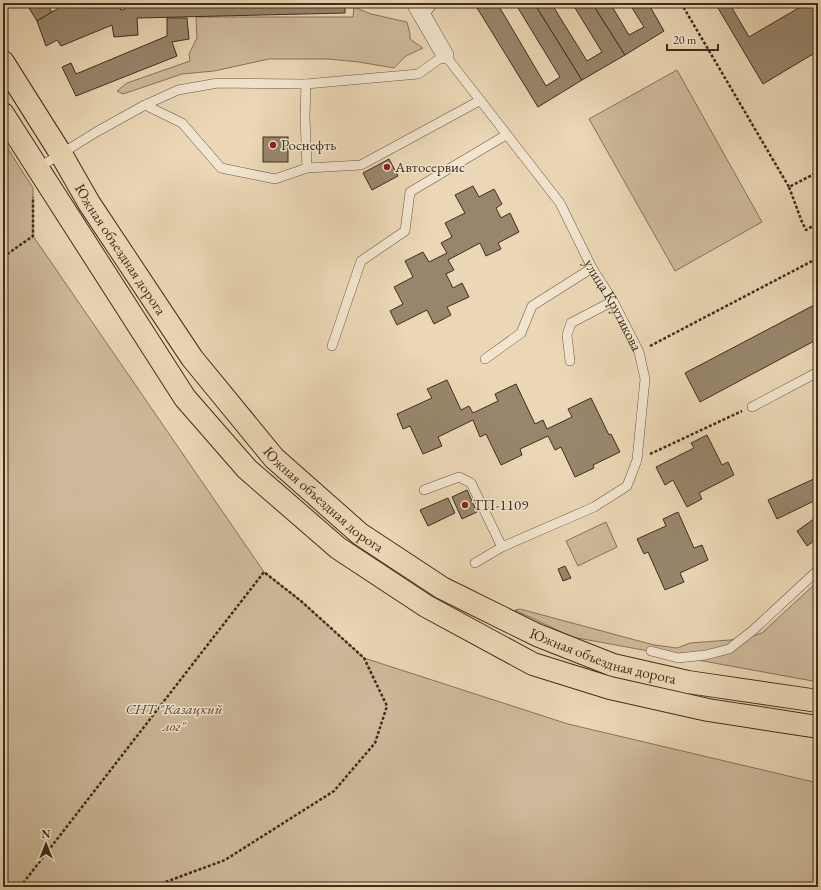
<svg xmlns="http://www.w3.org/2000/svg" width="821" height="890" font-family="'EB Garamond',serif">
<rect width="100%" height="100%" fill="#ebd7b5"/>
<filter id="stains"><feTurbulence type="fractalNoise" baseFrequency=".005" numOctaves="4"/><feColorMatrix values="0 0 0 0 .2 0 0 0 0 .09 0 0 0 0 .02 0 0 0 .5 -.17"/></filter>
<radialGradient id="worn" r=".72"><stop offset=".6" stop-color="#630" stop-opacity="0"/><stop offset="1" stop-color="#630" stop-opacity=".3"/></radialGradient>
<g fill="#ceba9b" stroke="#86745c">
<path d="M354 7 371 14 407 22 410 34V39L423 48 406 56 394 68 359 62 328 59H269L214 71 182 74 123 94 117 91 127 83 190 61 189 54 197 38 196 17H353Z"/>
<path d="M677 70 762 222 675 271 589 119Z"/>
<path d="M3 141 33 188V236L264 572 301 601 364 658 568 724 818 783V887H3Z"/>
<path d="M606 522 617 547 578 566 566 541Z"/>
<path d="M817 582 818 682 572 637 515 610 520 609 654 645 677 648 690 643 743 639 762 633Z"/>
</g>
<g fill="#98866c" stroke="#3e2e1c">
<path d="M26 3H46L52 12 37 21Z"/>
<path d="M67 3H118L121 10 125 9V3H345V13L137 18 138 35 114 37 112 25 61 46 57 40 46 46 37 21Z"/>
<path d="M474 3H497L546 86 560 77 515 3H534L582 80 538 107Z"/>
<path d="M534 3H551L587 61 602 52 572 3H592L625 55 582 80Z"/>
<path d="M592 3H610L629 35 644 27 629 3H648L664 31 625 55Z"/>
<path d="M715 3H729L749 37 807 3H818V51L763 84Z"/>
<path d="M167 18H187L189 39 172 42 177 56 76 96 62 67 71 63 76 74 167 36Z"/>
<rect x="263" y="137" width="25" height="25"/>
<path d="M389 159 398 176 372 190 363 173Z"/>
<path d="M473 186 479 197 494 189 502 204 496 208 501 218 510 213 519 232 498 243 501 249 486 256 480 243 448 260 454 270 446 274 453 288 462 283 469 297 447 307 451 315 434 324 427 310 397 325 390 311 403 304 394 287 413 277 405 261 423 252 429 262 447 253 441 243 452 237 445 223 465 213 455 195Z"/>
<path d="M818 303V339L700 402 685 373Z"/>
<path d="M447 380 461 410 469 406 473 413 498 401 495 394 516 384 535 424 543 420 547 429 572 417 568 409 591 398 609 435 611 434 620 452 593 465 594 468 575 477 561 447 555 450 548 436 520 449 522 455 501 465 486 434 480 437 473 420 438 437 442 446 423 454 410 426 403 429 397 414 432 398 427 389Z"/>
<path d="M707 435 722 465 728 462 734 475 699 493 702 499 687 507 673 480 665 485 656 467 694 448 691 443Z"/>
<path d="M818 477V499L777 519 768 500Z"/>
<path d="M467 490 477 512 462 519 452 497Z"/>
<path d="M448 498 455 513 428 526 420 510Z"/>
<path d="M678 512 694 548 702 545 708 560 680 573 684 582 665 590 648 552 644 554 637 539 666 526 663 519Z"/>
<path d="M818 516V538L807 546 797 531Z"/>
<path d="M565 566 571 578 563 581 558 569Z"/>
</g>
<g fill="none" stroke-linecap="round" stroke-linejoin="round">
<defs>
<g id="service">
<path d="M423 17 433 3"/>
<path d="M145 105 182 123 221 168 275 179 307 168 305 117 306 84"/>
<path id="s1" d="M38 168 98 131 145 105 178 90 218 83 306 84 418 74 445 55 560 203 592 268 613 301 639 352 645 379 637 460 627 486 594 507 502 547 475 563"/>
<path d="M307 168 361 165 479 101"/>
<path d="M332 346 361 261 405 231 410 192 506 135"/>
<path d="M485 359 521 333 532 306 592 268"/>
<path d="M570 361 567 335 571 323 613 301"/>
<path d="M752 407 818 372"/>
<path d="M424 490 459 477 471 483 502 547"/>
<path d="M651 651 678 658 706 655 729 649 752 631 818 570"/>
</g>
<path id="minor" d="M415 3 445 55"/>
<g id="primary">
<path id="s2" d="M3 62 61 154 89 203 192 358 274 458 360 534 442 588 537 635 613 665 688 682 818 701"/>
<path d="M3 114 185 398 247 469 338 548 426 606 533 664 610 688 708 710 818 727"/>
</g>
</defs>
<use href="#service" stroke="#695842" stroke-width="10"/>
<use href="#minor" stroke="#695842" stroke-width="18"/>
<use href="#primary" stroke="#3e2e1c" stroke-width="24"/>
<g stroke="#3e2e1c" stroke-width="2.5" stroke-dasharray="3 2" stroke-linecap="butt">
<path d="M681 3 789 187 818 172"/>
<path d="M789 187 802 222 806 230 818 223"/>
<path d="M3 257 33 236V197"/>
<path d="M650 346 818 258"/>
<path d="M650 454 742 411"/>
<path d="M20 887 264 572 301 601 364 658 387 706 375 743 334 791 225 860 152 887"/>
</g>
<use href="#service" stroke="#f2e5cf" stroke-width="9"/>
<use href="#minor" stroke="#f2e5cf" stroke-width="17"/>
<use href="#primary" stroke="#ebd7b5" stroke-width="22"/>
</g>
<g fill="#8f2418" stroke="#f2e5cf" stroke-width="1.5">
<circle cx="273" cy="145" r="4"/>
<circle cx="387" cy="167" r="4"/>
<circle cx="465" cy="505" r="4"/>
</g>
<g text-anchor="middle" stroke-width="3" stroke-linejoin="round" paint-order="stroke">
<g font-size="15" fill="#3e2e1c" stroke="#f2e5cf" text-anchor="start">
<text x="281" y="150">Роснефть</text>
<text x="395" y="172">Автосервис</text>
<text x="473" y="510">ТП-1109</text>
</g>
<g font-size="15" fill="#3e2e1c" stroke="#f2e5cf">
<text dy="5" stroke="none"><textPath href="#s2" startOffset="221">Южная объездная дорога</textPath></text>
<text dy="5" stroke="none"><textPath href="#s1" startOffset="737">улица Крутикова</textPath></text>
<text dy="5" stroke="none"><textPath href="#s2" startOffset="545">Южная объездная дорога</textPath></text>
<text dy="5" stroke="none"><textPath href="#s2" startOffset="869">Южная объездная дорога</textPath></text>
</g>
<g font-size="15" font-style="italic" fill="#5b4a35" stroke="#f2e5cf">
<text x="174" y="714">СНТ "Казацкий<tspan x="174" dy="17">лог"</tspan></text>
</g>
</g>
<rect width="821" height="890" fill="none" stroke="#ebd7b5" stroke-width="16"/>
<rect x="4" y="4" width="813" height="882" fill="none" stroke="#3e2e1c" stroke-width="2"/>
<rect x="8" y="8" width="805" height="874" fill="none" stroke="#3e2e1c"/>
<g transform="translate(46 844)" stroke="#f2e5cf" stroke-width="3" paint-order="stroke">
<path d="M0-3L7 15L0 10L-7 15Z" fill="#3e2e1c"/>
<text y="-6" font-size="11" font-weight="bold" text-anchor="middle" fill="#3e2e1c">N</text>
</g>
<path d="M667 44v6h51v-6" fill="none" stroke="#3e2e1c" stroke-width="2"/>
<text x="673" y="44" font-size="12" fill="#3e2e1c" stroke="#f2e5cf" stroke-width="3" paint-order="stroke">20 m</text>
<rect width="100%" height="100%" filter="url(#stains)"/>
<rect width="100%" height="100%" fill="url(#worn)"/>
</svg>
